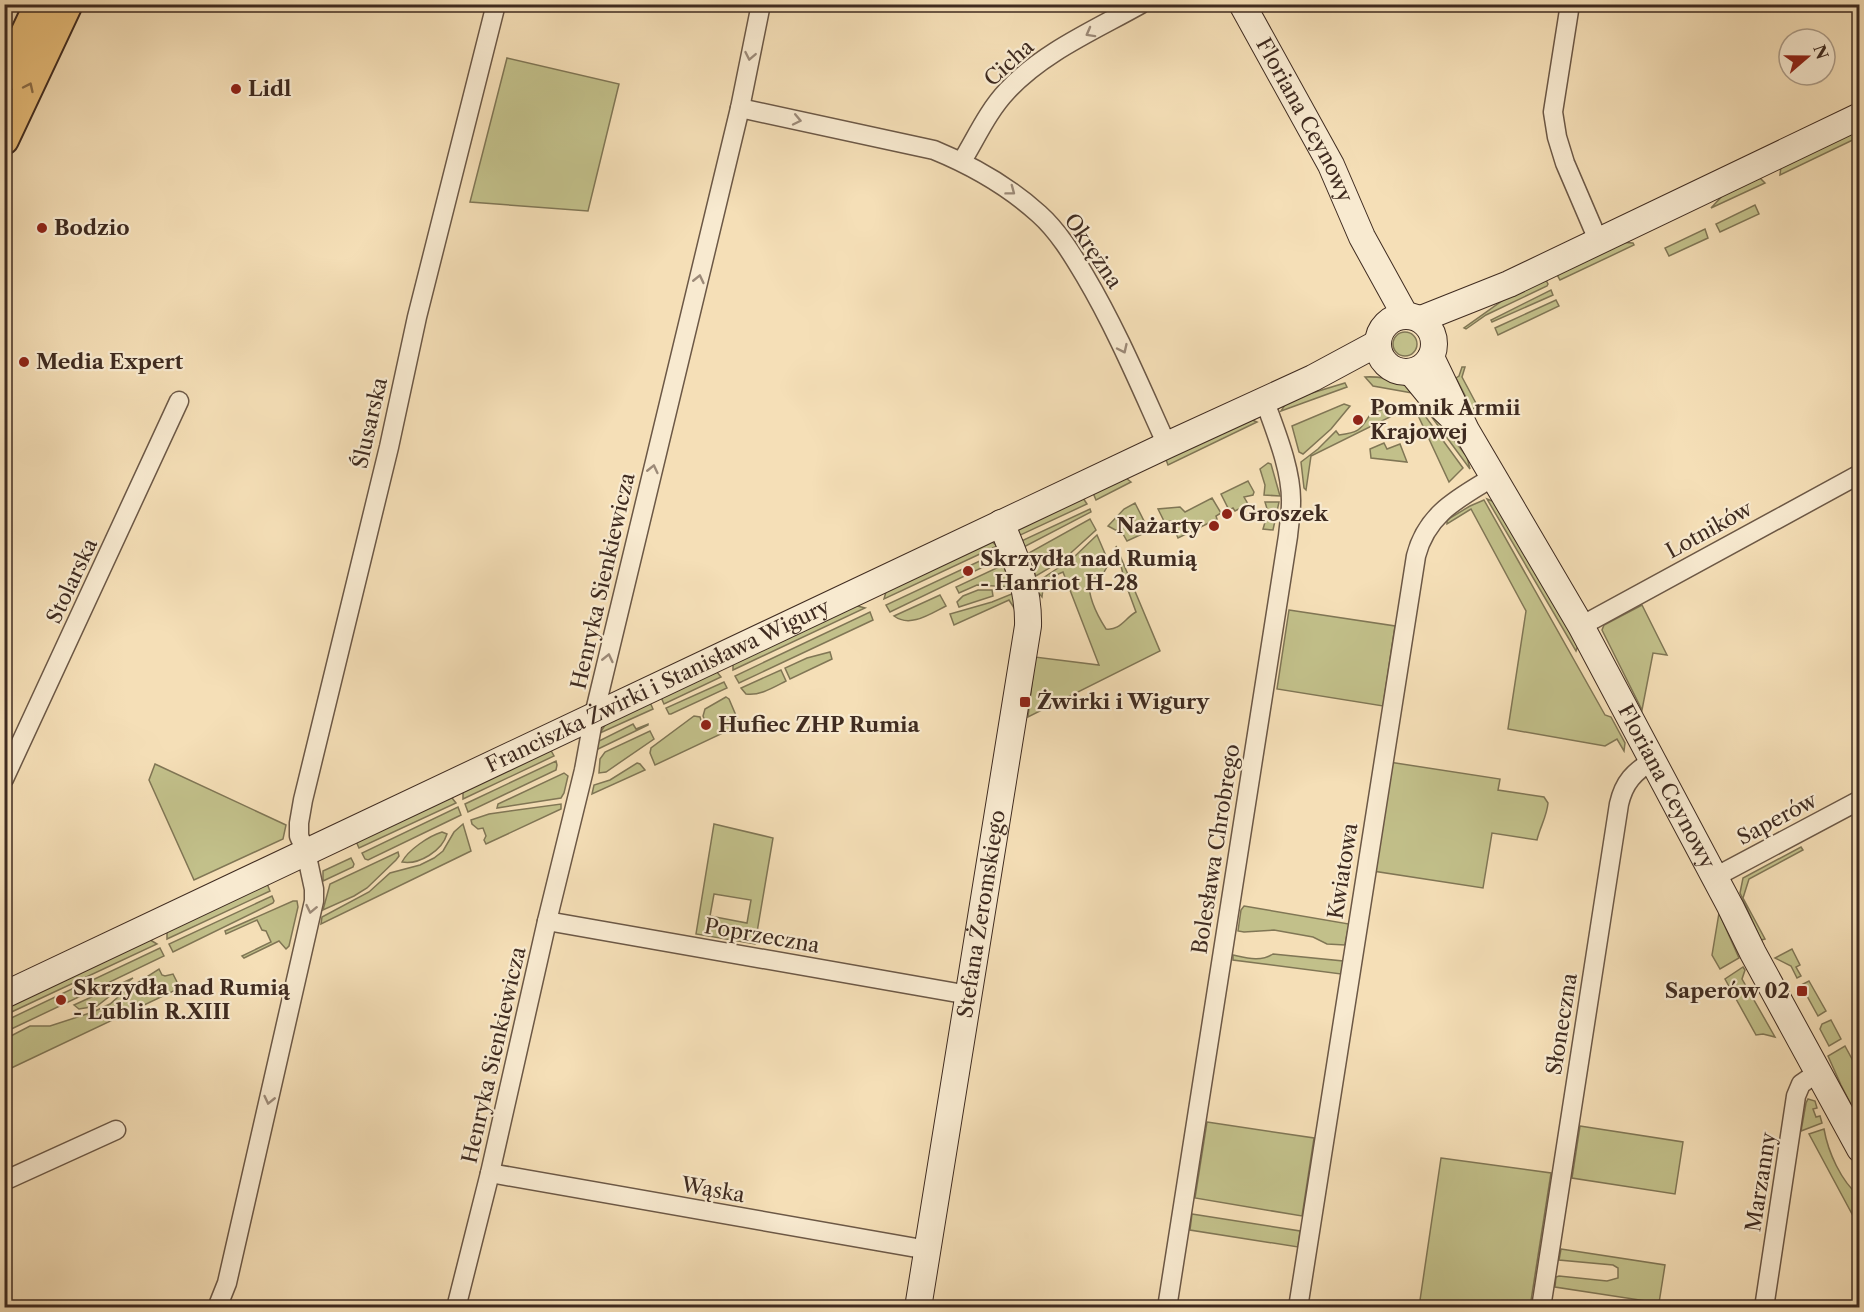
<svg xmlns="http://www.w3.org/2000/svg" width="1864" height="1312" font-family="'Libre Caslon Text',serif">
<rect width="100%" height="100%" fill="#f5dfb7"/>
<filter id="stains"><feTurbulence type="fractalNoise" baseFrequency=".00333" numOctaves="4"/><feColorMatrix values="0 0 0 0 .2 0 0 0 0 .09 0 0 0 0 .02 0 0 0 .5 -.17"/></filter>
<radialGradient id="worn" r=".72"><stop offset=".6" stop-color="#630" stop-opacity="0"/><stop offset="1" stop-color="#630" stop-opacity=".3"/></radialGradient>
<g fill="#c2c08a" stroke="#807655" stroke-width="1.5" fill-rule="evenodd">
<path d="M507 58 619 84 588 211 470 202Z"/>
<path d="M1859 128V137L1780 175 1781 166Z"/>
<path d="M1760 178 1765 183 1711 208 1726 192Z"/>
<path d="M1755 205 1759 214 1720 232 1716 224Z"/>
<path d="M1705 229 1708 238 1669 256 1665 248Z"/>
<path d="M1617 242 1633 243 1634 245 1560 280 1555 271Z"/>
<path d="M1544 276 1548 284 1547 286 1486 315 1466 329 1464 328 1516 291Z"/>
<path d="M1551 290 1553 295 1492 322 1491 320Z"/>
<path d="M1556 300 1559 306 1498 335 1495 328Z"/>
<circle cx="1405" cy="344" r="12"/>
<path d="M1462 367H1465L1462 377 1478 407 1472 409 1456 378 1459 376Z"/>
<path d="M1365 377C1385 376 1402 380 1418 394L1373 386Z"/>
<path d="M1345 383 1347 387 1281 411 1286 403 1292 399Z"/>
<path d="M1344 404 1350 406 1331 429 1303 454 1299 452 1292 426Z"/>
<path d="M1404 406 1413 407 1423 413 1463 468 1449 482 1415 409 1401 414 1399 410Z"/>
<path d="M1384 409 1394 415 1311 456 1306 490 1304 488 1301 462 1318 449 1336 431 1339 435C1362 432 1360 429 1372 412Z"/>
<path d="M1431 410 1467 457 1470 469 1428 412Z"/>
<path d="M1250 419 1257 422 1168 465 1165 457Z"/>
<path d="M1384 443 1387 449 1400 444 1407 462 1371 458 1370 449Z"/>
<path d="M1268 463 1271 464 1280 496 1264 495 1265 485 1260 469Z"/>
<path d="M1126 478 1131 482 1096 500 1093 493Z"/>
<path d="M1248 481 1254 492 1253 495 1244 497 1248 504 1235 511 1233 508 1229 510 1221 494Z"/>
<path d="M1083 498 1087 504 1016 537 1017 530Z"/>
<path d="M1212 498 1221 513 1216 516 1217 519 1178 538 1171 521 1165 523 1158 509 1180 507 1185 512Z"/>
<path d="M1487 499 1495 502 1579 643 1576 651Z"/>
<path d="M1484 500 1605 715 1611 717 1625 743 1624 751 1617 739 1605 746 1508 729 1526 611 1471 509 1447 524V521L1450 518 1470 506Z"/>
<path d="M1265 502H1279L1273 530 1263 529 1268 512Z"/>
<path d="M1135 503 1149 531 1127 541 1123 534 1108 526 1124 509Z"/>
<path d="M1090 509 1091 512 1020 549 1017 543Z"/>
<path d="M1090 519 1096 530 1063 560 1036 576 1027 554Z"/>
<path d="M1097 535 1109 563 1102 576 1089 581C1088 598 1097 615 1106 629 1120 631 1125 618 1136 612L1125 582 1116 546 1160 651 1028 717 1035 657 1099 665 1063 572 1044 580 1042 597 1038 592 1037 582 1073 558Z"/>
<path d="M991 541 997 546 884 599 887 588Z"/>
<path d="M1001 551 1004 557 890 612 886 605Z"/>
<path d="M1003 565 1012 587 977 585 959 593 956 587Z"/>
<path d="M978 590H992L993 596 959 607 957 602 963 596Z"/>
<path d="M1014 593 1016 611 1009 600 954 625 950 614 992 602Z"/>
<path d="M940 595 946 606C930 614 910 628 894 616Z"/>
<path d="M854 605 865 608 733 670V663Z"/>
<path d="M1642 605 1667 655 1653 653 1642 710 1602 630 1604 625Z"/>
<path d="M1289 610 1395 626 1383 706 1277 689Z"/>
<path d="M870 612 873 620 739 683 735 676Z"/>
<path d="M830 652 832 659 790 679 785 668 807 658Z"/>
<path d="M781 670 786 681C774 687 760 696 746 694L741 688Z"/>
<path d="M717 672 721 677 664 704 660 695Z"/>
<path d="M724 682 727 688 671 714H669L666 708Z"/>
<path d="M726 697 729 699 740 725 655 765 650 753 651 748 694 716 700 717 703 727 707 726 703 716 705 709Z"/>
<path d="M649 700 653 709 600 733 607 722Z"/>
<path d="M633 724 636 729 648 724V725L596 750 599 741Z"/>
<path d="M650 731 654 739 606 772 599 773 600 759 605 752Z"/>
<path d="M549 747 554 756 463 799V790Z"/>
<path d="M556 761 557 765 556 770 468 812 465 804Z"/>
<path d="M1389 762 1500 779 1498 790 1544 797 1548 803C1547 816 1540 827 1537 840L1492 833 1483 888 1373 871Z"/>
<path d="M637 763 640 764 645 770 592 794 594 785 610 780Z"/>
<path d="M155 764 286 825 283 839 194 880 149 780Z"/>
<path d="M564 773 568 776 564 793 561 798 497 808 498 804Z"/>
<path d="M449 797 452 798 456 803 359 848 355 839Z"/>
<path d="M561 804V809L486 844 484 840 486 836 483 828 478 829 472 824 471 820 489 814Z"/>
<path d="M458 807 461 815 368 860 365 859 362 853Z"/>
<path d="M463 824 471 851 321 924 322 917 369 892 390 873 420 865 434 858 443 851 454 832Z"/>
<path d="M714 824 773 838 755 944 696 934ZM714 894 751 900 747 923 710 916Z"/>
<path d="M442 832 447 834C442 851 419 865 402 862 408 850 429 836 442 832Z"/>
<path d="M1801 847 1803 850 1749 879 1743 898 1765 939 1761 940 1740 893 1743 878Z"/>
<path d="M398 852 399 856 396 860 367 888 354 896 323 910 330 884Z"/>
<path d="M351 858 354 864 353 867 323 881V871Z"/>
<path d="M266 881 270 891 167 939V932Z"/>
<path d="M272 896 274 901 273 903 173 952 169 944Z"/>
<path d="M293 901H297L298 907 289 946 286 949 279 941 244 958 242 956 271 942 266 931 262 930 257 920 226 934 225 931Z"/>
<path d="M1244 906 1349 924 1345 945 1327 944 1313 937 1274 930 1244 932 1238 931 1241 910Z"/>
<path d="M1719 913 1739 958 1720 969 1712 955Z"/>
<path d="M147 938 157 944 5 1015 4 1005Z"/>
<path d="M160 948 164 956 87 993 84 986 86 983Z"/>
<path d="M1792 949 1800 965 1796 967 1801 976 1797 978 1791 966 1775 958Z"/>
<path d="M1273 954 1343 961 1341 974 1233 960V955C1247 958 1261 962 1273 954Z"/>
<path d="M1743 967 1745 970 1742 979 1775 1037 1763 1034 1756 1035 1725 979Z"/>
<path d="M159 969 162 975 165 976 173 974 180 988 5 1071V1039L30 1026H50L93 1012 110 1004 126 990Z"/>
<path d="M133 978 97 1006 79 1009 74 1005Z"/>
<path d="M1809 981 1826 1011 1818 1016 1801 985Z"/>
<path d="M76 987 79 988 83 995 5 1032V1021Z"/>
<path d="M1831 1020 1841 1039 1829 1046 1820 1029 1822 1024Z"/>
<path d="M1845 1046 1859 1072V1120L1841 1085 1828 1056Z"/>
<path d="M1808 1099 1815 1101 1817 1108 1813 1109 1816 1117 1820 1116 1822 1123 1801 1131 1806 1103Z"/>
<path d="M1207 1122 1314 1138 1302 1216 1195 1198Z"/>
<path d="M1580 1126 1683 1142 1675 1194 1572 1178Z"/>
<path d="M1824 1129C1828 1152 1841 1181 1859 1196V1227L1809 1134Z"/>
<path d="M1441 1158 1551 1173 1530 1307H1419Z"/>
<path d="M1192 1214 1300 1231 1298 1247 1190 1230Z"/>
<path d="M1561 1249 1665 1265 1659 1303 1555 1287 1556 1277 1559 1276 1607 1281 1618 1278V1268L1613 1265 1559 1260Z"/>
</g>
<g fill="none" stroke-linecap="round" stroke-linejoin="round">
<defs>
<g id="street">
<path d="M1570 4 1553 112 1557 137 1565 163 1598 240"/>
<path d="M740 108 934 150C973 166 1007 185 1039 214 1058 231 1072 254 1085 276 1117 330 1141 388 1167 445"/>
<path d="M962 161C976 138 988 111 1007 91 1043 52 1095 30 1141 4"/>
<path d="M1581 626 1860 474"/>
<path d="M4 779 179 401"/>
<path d="M1715 877 1860 800"/>
<path d="M547 921 969 995"/>
<path d="M490 1173 928 1250"/>
<path d="M4 1181 116 1130"/>
<path d="M217 1308 227 1283 314 901V889L306 852 299 836V823L303 800 389 447 417 317 496 4"/>
<path d="M456 1308 490 1173 547 921 584 770 594 715 740 108 761 4"/>
<path d="M1167 1308 1288 536C1289 525 1291 514 1291 503 1292 470 1275 430 1264 399"/>
<path d="M1298 1308 1416 556C1427 513 1459 498 1495 476"/>
<path d="M1541 1308 1619 804C1624 782 1634 772 1653 760"/>
<path d="M1764 1308 1796 1096 1801 1084 1817 1073"/>
</g>
<g id="secondary">
<path id="s1" d="M1242 4 1331 165 1362 237 1405 315"/>
<circle cx="1406" cy="344" r="28"/>
<path d="M1421 319 1509 284 1860 116"/>
<path id="s2" d="M1431 357 1466 430 1581 626 1730 906 1753 953 1860 1149"/>
<path d="M1411 372 1434 400 1453 418"/>
<path id="s3" d="M4 995 1167 445 1313 378 1378 343"/>
<path id="s4" d="M918 1308 1028 626C1029 587 1016 559 1001 523"/>
</g>
<g id="primary">
<path d="M4 78 39 4"/>
<path d="M4 140 68 4"/>
</g>
</defs>
<use href="#street" stroke="#6c5846" stroke-width="21"/>
<use href="#secondary" stroke="#3f2b20" stroke-width="28"/>
<use href="#primary" stroke="#3f2b20" stroke-width="32"/>
<use href="#street" stroke="#f8ead0" stroke-width="18"/>
<use href="#secondary" stroke="#f8ead0" stroke-width="26"/>
<use href="#primary" stroke="#eac07c" stroke-width="28"/>
</g>
<defs><path id="oneway-chevron" d="M-2-3.5L2.5 0L-2 3.5" fill="none" stroke-width="1.6" stroke-linecap="round" stroke-linejoin="round" transform="scale(1.5)"/></defs>
<g stroke="#9c8a78">
<use href="#oneway-chevron" transform="translate(1090 33) rotate(151)"/>
<use href="#oneway-chevron" transform="translate(750 56) rotate(101)"/>
<use href="#oneway-chevron" transform="translate(797 120) rotate(12)"/>
<use href="#oneway-chevron" transform="translate(1011 191) rotate(37)"/>
<use href="#oneway-chevron" transform="translate(699 279) rotate(-77)"/>
<use href="#oneway-chevron" transform="translate(1123 349) rotate(65)"/>
<use href="#oneway-chevron" transform="translate(653 469) rotate(-77)"/>
<use href="#oneway-chevron" transform="translate(608 658) rotate(-77)"/>
<use href="#oneway-chevron" transform="translate(311 909) rotate(102)"/>
<use href="#oneway-chevron" transform="translate(269 1100) rotate(103)"/>
</g>
<use stroke="#8c6e49" href="#oneway-chevron" transform="translate(29 87) rotate(-65)"/>
<g fill="#8f2418" stroke="#f8ead0" stroke-width="2">
<circle cx="236" cy="89" r="6"/>
<circle cx="42" cy="228" r="6"/>
<circle cx="24" cy="362" r="6"/>
<circle cx="1358" cy="420" r="6"/>
<circle cx="1227" cy="514" r="6"/>
<circle cx="1214" cy="526" r="6"/>
<circle cx="968" cy="571" r="6"/>
<rect x="1019" y="696" width="12" height="12" rx="3"/>
<circle cx="706" cy="725" r="6"/>
<rect x="1796" y="985" width="12" height="12" rx="3"/>
<circle cx="61" cy="1000" r="6"/>
</g>
<g text-anchor="middle" stroke-width="4.5" stroke-linejoin="round" paint-order="stroke">
<g font-size="21" fill="#3f2b20" stroke="#f8ead0">
<text transform="translate(1009 63) rotate(-42)" y="7">Cicha</text>
<text dy="7" stroke="none"><textPath href="#s1" startOffset="132">Floriana Ceynowy</textPath></text>
<text transform="translate(1093 251) rotate(56)" y="7">Okrężna</text>
<text transform="translate(370 423) rotate(-77)" y="7">Ślusarska</text>
<text transform="translate(1709 530) rotate(-29)" y="7">Lotników</text>
<text transform="translate(72 581) rotate(-65)" y="7">Stolarska</text>
<text transform="translate(603 581) rotate(-77)" y="7">Henryka Sienkiewicza</text>
<text dy="7" stroke="none"><textPath href="#s3" startOffset="723">Franciszka Żwirki i Stanisława Wigury</textPath></text>
<text dy="7" stroke="none"><textPath href="#s2" startOffset="490">Floriana Ceynowy</textPath></text>
<text transform="translate(1777 819) rotate(-28)" y="7">Saperów</text>
<text transform="translate(1216 849) rotate(-81)" y="7">Bolesława Chrobrego</text>
<text transform="translate(1343 871) rotate(-81)" y="7">Kwiatowa</text>
<text dy="7" stroke="none"><textPath href="#s4" startOffset="399">Stefana Żeromskiego</textPath></text>
<text transform="translate(762 936) rotate(10)" y="7">Poprzeczna</text>
<text transform="translate(1562 1024) rotate(-81)" y="7">Słoneczna</text>
<text transform="translate(494 1055) rotate(-77)" y="7">Henryka Sienkiewicza</text>
<text transform="translate(1761 1182) rotate(-81)" y="7">Marzanny</text>
<text transform="translate(713 1190) rotate(10)" y="7">Wąska</text>
</g>
<g font-size="21" font-weight="bold" fill="#3f2b20" stroke="#f8ead0" text-anchor="start">
<text x="248" y="96">Lidl</text>
<text x="54" y="235">Bodzio</text>
<text x="36" y="369">Media Expert</text>
<text x="1370" y="415">Pomnik Armii<tspan x="1370" dy="24">Krajowej</tspan></text>
<text x="1239" y="521">Groszek</text>
<text x="1202" y="533" text-anchor="end">Nażarty</text>
<text x="980" y="566">Skrzydła nad Rumią<tspan x="980" dy="24">- Hanriot H-28</tspan></text>
<text x="1037" y="709">Żwirki i Wigury</text>
<text x="718" y="732">Hufiec ZHP Rumia</text>
<text x="73" y="995">Skrzydła nad Rumią<tspan x="73" dy="24">- Lublin R.XIII</tspan></text>
<text x="1790" y="998" text-anchor="end">Saperów 02</text>
</g>
</g>
<rect width="1864" height="1312" fill="none" stroke="#f5dfb7" stroke-width="24"/>
<rect x="6" y="6" width="1852" height="1300" fill="none" stroke="#3f2b20" stroke-width="3"/>
<rect x="12" y="12" width="1840" height="1288" fill="none" stroke="#3f2b20" stroke-width="1.5"/>
<g transform="translate(1807 57) rotate(70)"><circle r="28" fill="#f8ead0" stroke="#ae9e8a" stroke-width="1.5"/>
<path d="M0-4.5L10 22L0 15L-10 22Z" fill="#8f2418"/>
<text y="-9" font-size="16" font-weight="bold" text-anchor="middle" fill="#3f2b20">N</text>
</g>
<rect width="100%" height="100%" filter="url(#stains)"/>
<rect width="100%" height="100%" fill="url(#worn)"/>
</svg>
